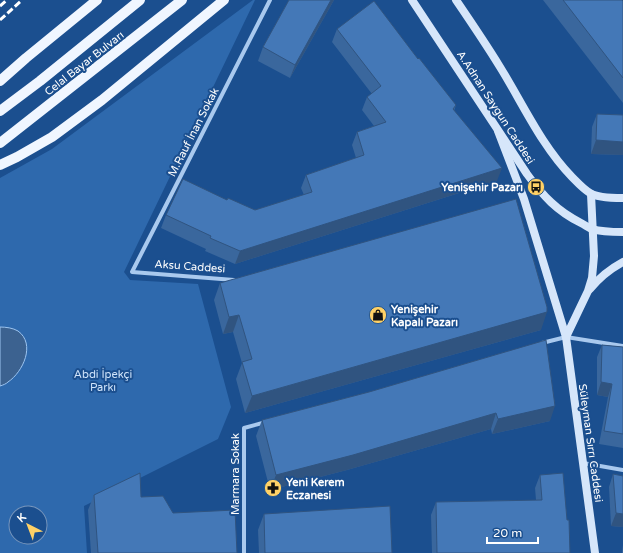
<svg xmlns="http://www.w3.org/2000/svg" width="623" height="553" font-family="'Varela Round',sans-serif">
<rect width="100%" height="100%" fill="#1b4f8f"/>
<path fill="#2e69ad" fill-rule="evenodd" d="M253 0H255L124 272 130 280 198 284 231 407 218 439 84 506 87 553H0V178L52 149ZM16 513H40V537H16Z"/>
<path fill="#3c6290" stroke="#9cc4f0" d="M0 327C6 327 13 328 18 331 36 344 23 372 8 382 6 384 3 385 0 386Z"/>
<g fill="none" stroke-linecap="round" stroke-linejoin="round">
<g stroke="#a9c9ee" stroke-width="4">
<path d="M236 280H234L132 272 161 215 270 0"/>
<path d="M542 343 566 337 623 346"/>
<path d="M583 463 623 470"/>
<path d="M244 553V428L266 422"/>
</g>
<g stroke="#d6e6fa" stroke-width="8">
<path d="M412 0 527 174C543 196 557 211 581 223 585 225 589 228 592 229 602 232 613 232 623 232"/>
<path d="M456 0C471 22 486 44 500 67 523 104 541 145 572 177 577 182 583 189 590 193 597 198 615 198 623 198"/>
<path d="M498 131 524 199 566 337 583 463 595 553"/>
<path d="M590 289C599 278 610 269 623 262"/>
<path d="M566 337 588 291 592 278 594 256 591 194"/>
</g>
<g stroke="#f0f6ff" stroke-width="10">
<path d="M0 81 26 58 97 0"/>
<path d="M0 111 40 81 140 0"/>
<path d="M0 143 182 0"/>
<path d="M0 165 17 157 52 137 102 100 224 0"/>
</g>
<g stroke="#fff" stroke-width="3" stroke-dasharray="7 3" stroke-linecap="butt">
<path d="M0 6 7 0"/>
<path d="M0 20 22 0"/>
</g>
</g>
<g fill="#3a679d">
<path d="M289 0H334L290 78 258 61 263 47Z"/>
<path d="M543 0H622L623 1V103Z"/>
<path d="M337 29 418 59 456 105 454 111 497 181 235 264 205 251 206 249 161 228 166 215 227 200 255 210 304 195 301 188 306 175 356 158 352 145 357 132 374 126 362 110 367 97 372 94 332 42Z"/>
<path d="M597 114 623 115V155L591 154 592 127Z"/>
<path d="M220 283 541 330 245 413 236 379 242 363 233 332 223 334 214 300Z"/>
<path d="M602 345 623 347V448L599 444 608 397 597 395V357Z"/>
<path d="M369 392 550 421 492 434 491 429 347 470 270 490 256 436 262 420Z"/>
<path d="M613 474 623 476V527L611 526 609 487Z"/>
<path d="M540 475 570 553H432L431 515 436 502 536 500 535 488Z"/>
<path d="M94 495 173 513 237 553H91L88 510Z"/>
<path d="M264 514 392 553H259L258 530Z"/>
<path d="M623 545V553H622Z"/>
</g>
<g fill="#305480">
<path d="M331 0H334L290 78 295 65Z"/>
<path d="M596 140 623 142V155L591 154Z"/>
<path d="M502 168 497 181 235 264 240 251Z"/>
<path d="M547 312 541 330 245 413 252 396Z"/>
<path d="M239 315 233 332 223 334 229 317Z"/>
<path d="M601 382 612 384 608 397 597 395Z"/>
<path d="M555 406 550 421 492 434 498 419Z"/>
<path d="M496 413 491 429 347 470 270 490 276 475Z"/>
<path d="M616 513 623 514V527L611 526Z"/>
</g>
<g fill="#4478b7" stroke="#305480">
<path d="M289 0H331L295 65 263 47Z"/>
<path d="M563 0H622L623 1V78Z"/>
<path d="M374 1 418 59 419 58 456 105 453 109 502 168 240 251 210 238 211 236 166 215 183 179 227 200 228 198 255 210 312 192 306 175 364 155 357 132 386 122 367 97 381 86 337 29Z"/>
<path d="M597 114 623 115V142L596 140Z"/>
<path d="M516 199 547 307V312L252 396 242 362 252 359 239 315 229 317 220 283Z"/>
<path d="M546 340 555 406 498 419 496 413 353 455 276 475 262 420 369 392Z"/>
<path d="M602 345 623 347V434L604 431 612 384 601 382Z"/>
<path d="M140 473 141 497 163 496 173 513 235 510 237 553H98L94 495Z"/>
<path d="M563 473 567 520H569L570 553H437L436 502 542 500 540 475Z"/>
<path d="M613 474 623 476V514L616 513Z"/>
<path d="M390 506 392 553H265L264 514Z"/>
</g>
<defs>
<symbol id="bus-disc" viewBox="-11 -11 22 22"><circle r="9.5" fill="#ffd166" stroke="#1b4f8f"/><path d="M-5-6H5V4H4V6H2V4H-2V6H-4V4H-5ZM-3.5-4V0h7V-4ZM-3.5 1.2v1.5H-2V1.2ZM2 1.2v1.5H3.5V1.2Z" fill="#111"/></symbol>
<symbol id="shop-disc" viewBox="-11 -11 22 22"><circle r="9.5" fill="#ffd166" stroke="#1b4f8f"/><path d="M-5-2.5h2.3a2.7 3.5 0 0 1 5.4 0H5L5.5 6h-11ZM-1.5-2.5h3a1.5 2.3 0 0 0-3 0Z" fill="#111"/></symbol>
<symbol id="pharmacy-disc" viewBox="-11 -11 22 22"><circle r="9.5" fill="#ffd166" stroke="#1b4f8f"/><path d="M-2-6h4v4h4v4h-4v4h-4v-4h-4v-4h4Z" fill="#111"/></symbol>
</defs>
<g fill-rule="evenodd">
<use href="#bus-disc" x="526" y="177" width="20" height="20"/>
<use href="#shop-disc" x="368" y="305" width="20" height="20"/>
<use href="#pharmacy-disc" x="263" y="478" width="20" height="20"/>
</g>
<g text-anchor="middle" stroke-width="4" stroke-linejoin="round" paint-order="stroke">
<g font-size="11" fill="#fff" stroke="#1b4f8f">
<text transform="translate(84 63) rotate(-38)" y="4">Celal Bayar Bulvarı</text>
<text transform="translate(496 107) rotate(57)" y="4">A.Adnan Saygun Caddesi</text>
<text transform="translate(193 132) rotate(-63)" y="4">M.Rauf İnan Sokak</text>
<text transform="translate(190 266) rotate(4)" y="4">Aksu Caddesi</text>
<text transform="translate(591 443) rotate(82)" y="4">Süleyman Sırrı Caddesi</text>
<text transform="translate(235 474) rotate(-90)" y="4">Marmara Sokak</text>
</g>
<g font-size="11" font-weight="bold" fill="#fff" stroke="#1b4f8f" text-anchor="start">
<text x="523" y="191" text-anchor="end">Yenişehir Pazarı</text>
<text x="391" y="313">Yenişehir<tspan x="391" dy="13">Kapalı Pazarı</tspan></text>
<text x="286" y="486">Yeni Kerem<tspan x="286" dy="13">Eczanesi</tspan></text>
</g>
<g font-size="11" fill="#cfe3fa" stroke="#1b4f8f">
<text x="103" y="378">Abdi İpekçi<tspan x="103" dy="13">Parkı</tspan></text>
</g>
</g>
<g transform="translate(28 525) rotate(318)"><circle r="19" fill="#1b4f8f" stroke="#7695bc"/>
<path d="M0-3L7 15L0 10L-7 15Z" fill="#ffd166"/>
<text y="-6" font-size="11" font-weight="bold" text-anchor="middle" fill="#ffffff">K</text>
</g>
<path d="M487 537v6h51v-6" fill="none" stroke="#ffffff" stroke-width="2"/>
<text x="493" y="537" font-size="12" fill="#ffffff" stroke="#1b4f8f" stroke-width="3" paint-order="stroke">20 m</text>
</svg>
